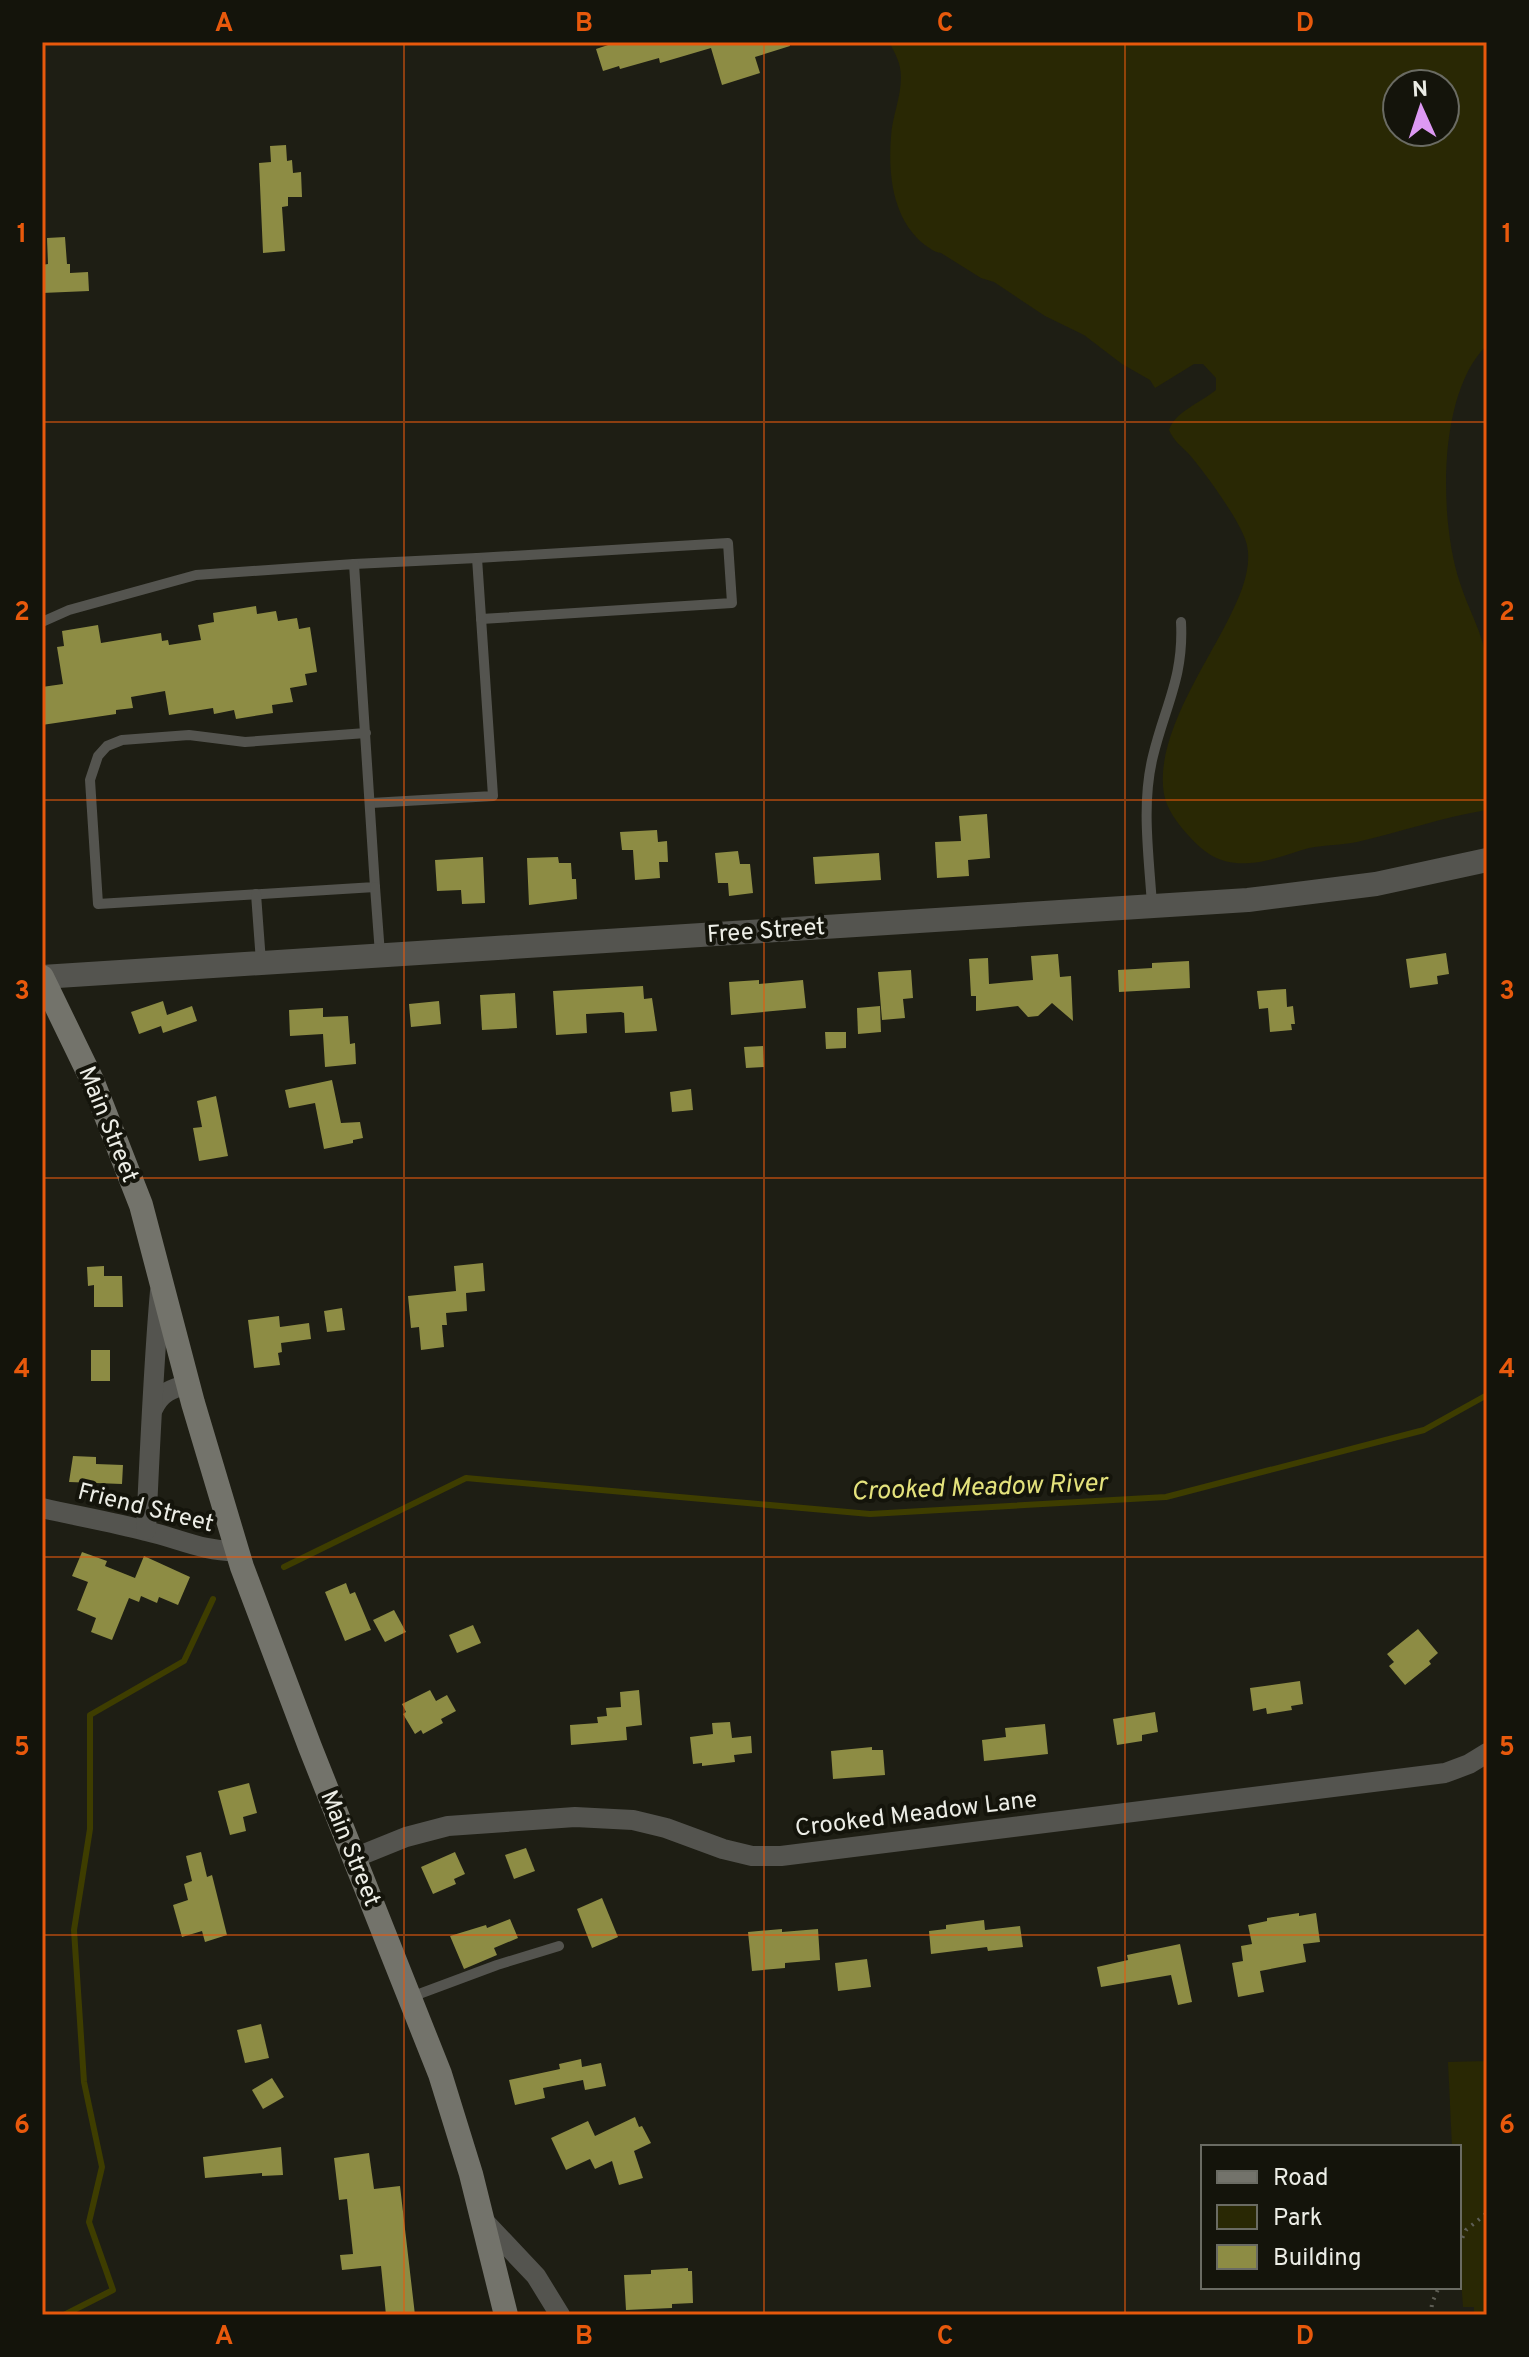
<svg xmlns="http://www.w3.org/2000/svg" width="1529" height="2357" font-family="Overpass,sans-serif">
<rect width="100%" height="100%" fill="#1e1e14"/>
<g fill="#292804" fill-rule="evenodd">
<path d="M889 42H1487V345C1437 393 1439 521 1460 583 1468 609 1482 631 1486 658 1489 673 1487 691 1487 706 1487 741 1487 775 1487 810 1443 817 1401 832 1357 842 1342 845 1325 845 1309 848 1290 853 1270 862 1250 863 1222 865 1207 856 1188 835 1178 824 1166 808 1164 794 1154 737 1207 664 1231 614 1241 594 1252 568 1247 545 1242 523 1204 471 1188 453 1180 445 1174 441 1169 430 1174 413 1201 402 1216 390V378L1203 364H1194L1155 388 1150 380 1122 364 1084 335 1045 316 994 282 981 278 941 253C934 252 931 249 925 245 893 220 888 176 891 137 892 117 901 98 901 77 901 63 895 53 889 42ZM1397 84H1445V132H1397Z"/>
<path d="M1487 2061V2315H1474V2307H1463L1459 2251V2147H1452L1448 2062Z"/>
</g>
<g fill="none" stroke-linecap="round" stroke-linejoin="round">
<g stroke="#3e3d00" stroke-width="6">
<path d="M284 1567 466 1478 870 1514 1166 1497 1424 1430 1487 1395"/>
<path d="M64 2315 113 2290 89 2222 102 2167 84 2082 74 1930 90 1829V1715L184 1661 213 1599"/>
</g>
</g>
<g fill="#8d8c44">
<path d="M607 42H789L790 46 755 57 760 73 722 85 711 48 660 63 659 58 620 69 619 66 603 71 596 49 608 45Z"/>
<path d="M286 145 287 161 292 160 293 173 301 172 302 197H288V206L282 207 285 251 263 253 259 163 271 162 270 146Z"/>
<path d="M65 237 67 264H70V273L88 272 89 291 42 293V265L48 264 47 238Z"/>
<path d="M256 606 257 614 276 611 278 621 297 618 299 629 310 627 317 672 305 674 307 685 290 688 293 702 272 705 273 713 236 719 234 710 214 714 213 708 169 715 165 691 131 697 133 708 116 710V714L42 725V687L63 684 57 647 64 646 62 631 98 625 101 643 161 633 162 641 168 640 169 645 201 640 198 625 214 622 213 613Z"/>
<path d="M987 814 990 858 968 860 969 876 937 878 935 842 961 841 959 816Z"/>
<path d="M657 830 658 842 667 841 668 862H659L660 878 635 880 633 850H622L620 832Z"/>
<path d="M738 851 740 864H750L753 893 729 896 728 883H718L715 853Z"/>
<path d="M879 853 881 880 815 884 813 857Z"/>
<path d="M483 857 485 903 462 904 461 890 437 891 435 860Z"/>
<path d="M558 857 559 863H571L572 879H576L577 899 529 905 527 858Z"/>
<path d="M1446 953 1449 974 1437 976 1438 984 1410 988 1406 959Z"/>
<path d="M1058 954 1060 977 1071 976 1073 1021 1052 1003 1038 1016 1028 1017 1018 1006 976 1011V996H971L969 959 988 958 989 984 1033 980 1031 956Z"/>
<path d="M1189 961 1190 988 1119 992 1118 970 1152 968V963Z"/>
<path d="M911 970 913 998 903 999 905 1018 882 1020 878 972Z"/>
<path d="M759 980V984L803 980 806 1008 731 1015 729 982Z"/>
<path d="M643 986 644 999 652 998 657 1031 625 1033 624 1013 621 1012 586 1014 587 1033 556 1035 553 991Z"/>
<path d="M1286 989 1287 1007 1293 1006 1295 1024H1291L1292 1030 1270 1032 1268 1008 1259 1009 1257 991Z"/>
<path d="M515 993 517 1028 482 1030 480 995Z"/>
<path d="M163 1001 167 1015 192 1006 197 1021 163 1033 161 1026 139 1034 131 1012Z"/>
<path d="M439 1001 441 1024 411 1027 409 1004Z"/>
<path d="M880 1006 881 1032 858 1034 857 1008Z"/>
<path d="M323 1008V1017L348 1016 350 1044 355 1043 356 1064 325 1067 323 1034 290 1036 289 1010Z"/>
<path d="M825 1032H846V1048L826 1049Z"/>
<path d="M763 1046 764 1067 746 1068 744 1047Z"/>
<path d="M332 1080 341 1123 360 1122 363 1138 353 1140V1143L324 1149 315 1103 289 1108 285 1090Z"/>
<path d="M691 1089 693 1110 672 1112 670 1092Z"/>
<path d="M216 1096 228 1156 199 1161 193 1128 202 1127 197 1101Z"/>
<path d="M483 1263 485 1291 466 1293 467 1311 446 1313 447 1325H442L444 1347 421 1350 419 1327 411 1328 408 1296 456 1291 454 1266Z"/>
<path d="M104 1266V1276H122L123 1307H94V1285L88 1286 87 1267Z"/>
<path d="M342 1308 345 1330 327 1332 324 1311Z"/>
<path d="M279 1316 280 1327 309 1323 311 1339 281 1343 282 1352 278 1353 280 1365 254 1368 248 1320Z"/>
<rect x="91" y="1350" width="19" height="31"/>
<path d="M73 1456 96 1457V1464L123 1465 122 1484 69 1482Z"/>
<path d="M82 1552 107 1561 105 1566 135 1578 144 1556 190 1577 178 1605 159 1597 157 1603 141 1596 139 1602 129 1598 112 1640 91 1632 96 1618 77 1610 88 1582 72 1576Z"/>
<path d="M346 1583 350 1594 355 1592 371 1630 345 1641 325 1592Z"/>
<path d="M394 1610 406 1632 385 1642 373 1620Z"/>
<path d="M473 1625 481 1643 457 1653 449 1635Z"/>
<path d="M1418 1629 1438 1653 1429 1661 1431 1664 1405 1685 1389 1666 1394 1662 1387 1654Z"/>
<path d="M1300 1681 1303 1704 1291 1706 1292 1710 1267 1714 1266 1708 1253 1711 1250 1688Z"/>
<path d="M430 1690 436 1701 447 1695 456 1711 441 1719 443 1723 423 1734 421 1730 415 1734 403 1714 406 1712 402 1704Z"/>
<path d="M639 1690 642 1725 626 1727 627 1740 571 1745 570 1725 598 1723 597 1717 607 1716 606 1708 621 1707 620 1692Z"/>
<path d="M1155 1712 1158 1732 1142 1735V1741L1117 1745 1113 1719Z"/>
<path d="M730 1722 732 1738 751 1736 752 1753 734 1755 735 1762 702 1766V1763L693 1764 690 1737 713 1734 712 1723Z"/>
<path d="M1045 1724 1048 1754 984 1761 982 1740 1006 1737 1005 1728Z"/>
<path d="M872 1747V1750H883L885 1775 833 1779 831 1751Z"/>
<path d="M249 1783 257 1813 243 1817 246 1831 230 1835 218 1791Z"/>
<path d="M526 1848 535 1871 514 1879 505 1855Z"/>
<path d="M201 1852 207 1877 212 1875 227 1935 205 1942 202 1931 182 1937 173 1905 188 1900 184 1884 192 1881 186 1856Z"/>
<path d="M455 1852 465 1874 454 1879 456 1884 433 1894 421 1867Z"/>
<path d="M602 1898 618 1937 592 1948 577 1909Z"/>
<path d="M1299 1913V1916L1316 1913 1320 1942 1303 1944 1306 1962 1260 1971 1264 1992 1238 1997 1232 1963 1243 1961 1241 1946 1252 1944 1248 1925 1267 1921V1918Z"/>
<path d="M510 1919 518 1938 494 1948 497 1955 464 1969 450 1936 486 1925 487 1928Z"/>
<path d="M984 1920 985 1930 1020 1926 1023 1947 988 1951 987 1947 931 1954 929 1931 946 1929V1925Z"/>
<path d="M782 1929V1932L818 1929 820 1960 785 1963V1968L752 1971 748 1932Z"/>
<path d="M1180 1944 1192 2002 1178 2005 1171 1975 1101 1987 1097 1967 1128 1960 1127 1955Z"/>
<path d="M867 1959 871 1987 838 1991 835 1963Z"/>
<path d="M261 2024 269 2058 245 2063 237 2030Z"/>
<path d="M581 2059 582 2067 601 2063 606 2086 585 2090 583 2080 543 2088 545 2098 515 2105 509 2080 560 2069 559 2064Z"/>
<path d="M272 2078 284 2097 263 2109 252 2090Z"/>
<path d="M635 2117 639 2127 642 2126 651 2143 634 2151 643 2178 619 2185 612 2161 595 2169 590 2159 566 2170 551 2138 588 2121 595 2136Z"/>
<path d="M281 2147 283 2175 262 2176V2173L205 2178 203 2157Z"/>
<path d="M369 2153 374 2189 400 2186 415 2315H386L381 2266 342 2270 340 2255 353 2254 347 2199 339 2200 334 2158Z"/>
<path d="M688 2268V2271H692L693 2303 672 2304V2308L626 2310 624 2275 651 2274V2270Z"/>
</g>
<g fill="none" stroke-linecap="round" stroke-linejoin="round">
<g stroke="#5e5e55" stroke-width="4" stroke-dasharray="2 6" stroke-linecap="butt">
<path d="M1459 2245 1466 2230 1487 2213"/>
<path d="M1431 2315 1432 2303 1439 2287"/>
</g>
<g stroke="#54544f" stroke-width="10">
<path d="M477 558 728 543 732 603 481 619"/>
<path d="M354 564 477 558 493 796 371 803"/>
<path d="M42 622 69 610 196 575 354 564 375 887 98 904 90 780 98 756 107 746 122 740 189 735 245 742 366 733"/>
<path d="M375 887 380 954"/>
<path d="M256 894 261 962"/>
<path d="M1152 905C1149 856 1141 804 1153 756 1165 706 1184 677 1181 622"/>
<path d="M411 1997 497 1965 559 1946"/>
</g>
<g stroke="#54544f" stroke-width="20">
<path d="M153 1409C161 1392 171 1389 188 1384"/>
<path d="M42 1508C77 1516 112 1522 146 1531 178 1538 204 1552 237 1551"/>
<path d="M146 1530C150 1450 153 1371 160 1291"/>
<path d="M354 1858 406 1837 448 1826 575 1817 633 1820 666 1828 723 1849 752 1856H781L1445 1773 1469 1764 1487 1753"/>
<path d="M485 2222 536 2276 560 2315"/>
</g>
<path stroke="#54544f" stroke-width="24" d="M42 977 1248 900 1376 884 1487 860"/>
<path stroke="#73736b" stroke-width="24" d="M42 977 92 1080 141 1205 193 1403 242 1567 310 1747 440 2074 471 2174 506 2315"/>
</g>
<path fill="none" stroke="#e8590c" stroke-width="2" stroke-opacity="0.55" d="M404 42V2315M764 42V2315M1125 42V2315M42 422H1487M42 800H1487M42 1178H1487M42 1557H1487M42 1935H1487"/>
<g text-anchor="middle" stroke-width="8" stroke-linejoin="round" paint-order="stroke">
<g font-size="24" fill="#ecede6" stroke="#14140b">
<text transform="translate(766 930) rotate(-4)" y="8">Free Street</text>
<text transform="translate(109 1124) rotate(68)" y="8">Main Street</text>
<text transform="translate(146 1507) rotate(14)" y="8">Friend Street</text>
<text transform="translate(916 1813) rotate(-7)" y="8">Crooked Meadow Lane</text>
<text transform="translate(351 1848) rotate(68)" y="8">Main Street</text>
</g>
<g font-size="26" font-style="italic" fill="#e4e27c" stroke="#14140b">
<text transform="translate(979 1486) rotate(-2)" y="9">Crooked Meadow River</text>
</g>
</g>
<rect width="1529" height="2357" fill="none" stroke="#14140b" stroke-width="88"/>
<rect x="1201" y="2145" width="260" height="144" fill="#14140b" stroke="#6a6b63" stroke-width="2"/>
<rect x="1217" y="2171" width="40" height="12" fill="#73736b" stroke="#6a6b63" stroke-width="2"/>
<text x="1273" y="2185" font-size="24" fill="#ecede6">Road</text>
<rect x="1217" y="2205" width="40" height="24" fill="#292804" stroke="#6a6b63" stroke-width="2"/>
<text x="1273" y="2225" font-size="24" fill="#ecede6">Park</text>
<rect x="1217" y="2245" width="40" height="24" fill="#8d8c44" stroke="#6a6b63" stroke-width="2"/>
<text x="1273" y="2265" font-size="24" fill="#ecede6">Building</text>
<g transform="translate(1421 108) rotate(357)"><circle r="38" fill="#14140b" stroke="#6a6b63" stroke-width="2"/>
<path d="M0-6L14 30L0 20L-14 30Z" fill="#dd99f3"/>
<text y="-12" font-size="22" font-weight="bold" text-anchor="middle" fill="#ecede6">N</text>
</g>
<rect x="44" y="44" width="1441" height="2269" fill="none" stroke="#e8590c" stroke-width="3"/>
<g font-size="26" text-anchor="middle" font-weight="bold" fill="#e8590c">
<text x="224" y="31">A</text>
<text x="584" y="31">B</text>
<text x="945" y="31">C</text>
<text x="1305" y="31">D</text>
<text x="22" y="242">1</text>
<text x="1507" y="242">1</text>
<text x="22" y="620">2</text>
<text x="1507" y="620">2</text>
<text x="22" y="999">3</text>
<text x="1507" y="999">3</text>
<text x="22" y="1377">4</text>
<text x="1507" y="1377">4</text>
<text x="22" y="1755">5</text>
<text x="1507" y="1755">5</text>
<text x="22" y="2133">6</text>
<text x="1507" y="2133">6</text>
<text x="224" y="2344">A</text>
<text x="584" y="2344">B</text>
<text x="945" y="2344">C</text>
<text x="1305" y="2344">D</text>
</g>
</svg>
